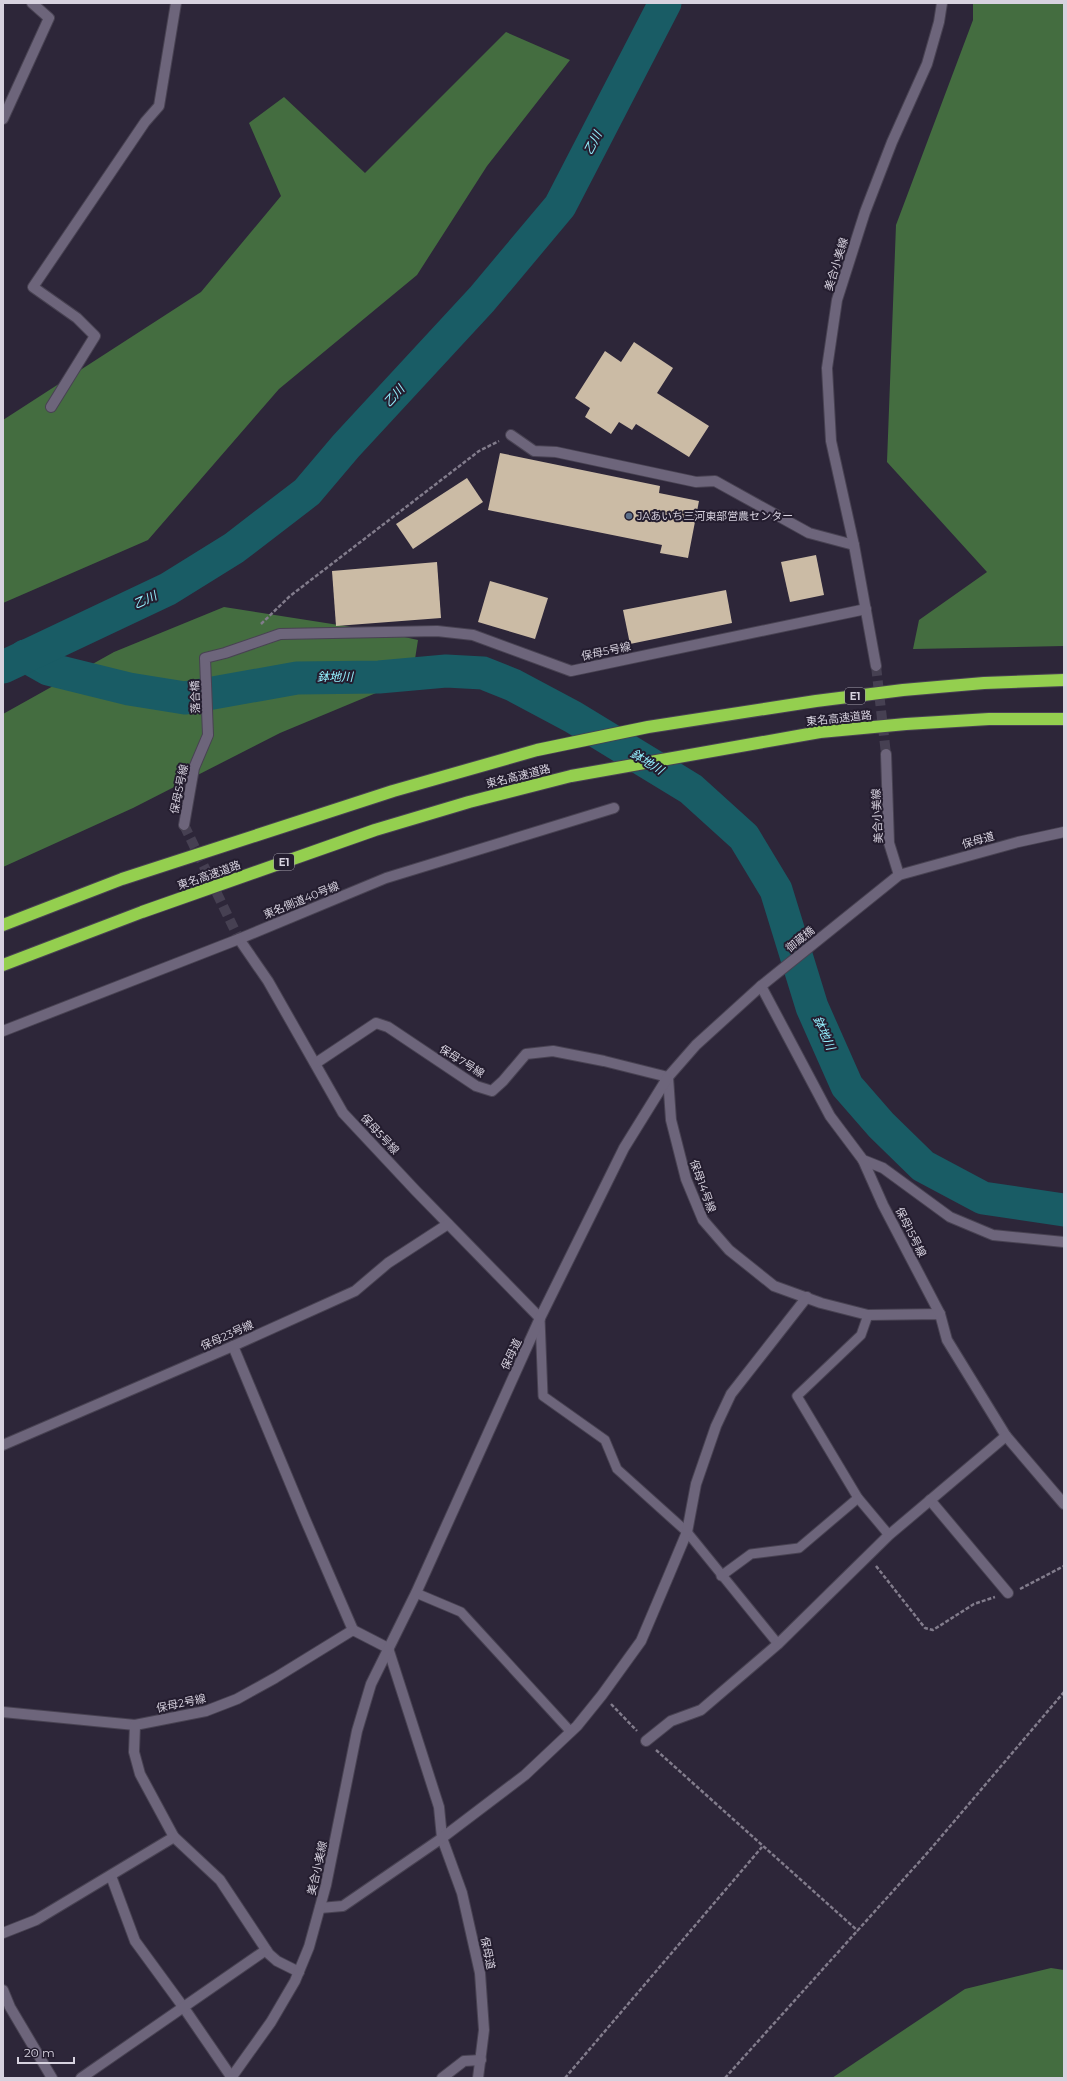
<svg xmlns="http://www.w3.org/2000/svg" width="1067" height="2081" font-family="Montserrat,'Noto Sans JP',sans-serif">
<rect width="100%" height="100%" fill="#2d2639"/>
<g fill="#446d40">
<path d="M973 3H1064V646L913 649 919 620 987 572 887 462 896 225 973 20Z"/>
<path d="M506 32 570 60 487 166 417 275 279 389 148 540 3 603V420L201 292 281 196 249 123 284 97 365 173Z"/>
<path d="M224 607 377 631 418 640 412 678 280 733 133 808 3 867V714L114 652Z"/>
<path d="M1051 1968 1064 1970V2078H832L965 1989Z"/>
</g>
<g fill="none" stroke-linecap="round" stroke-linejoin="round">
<g stroke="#195c65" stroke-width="33">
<path d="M25 656 48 669 129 689 185 698 297 678 379 677 446 671 483 673 513 685 573 717 691 789 744 837 776 890 812 1007 847 1086 881 1125 923 1166 983 1198 1064 1210"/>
<path d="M3 667 168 589 234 548 307 492 346 446 482 299 560 206 665 3"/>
</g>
</g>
<g fill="#cbbba5">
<path d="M634 342 673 368 657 393 709 426 689 457 636 424 632 430 619 422 611 434 585 417 590 408 575 398 605 351 621 362Z"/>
<path d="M500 453 660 486 659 493 699 501 688 558 660 553 662 545 488 510Z"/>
<path d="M467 478 483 502 413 549 396 524Z"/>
<path d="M816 555 824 595 790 602 781 562Z"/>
<path d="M437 562 441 618 336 626 332 571Z"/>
<path d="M490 581 548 598 535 639 478 622Z"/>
<path d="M726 590 732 623 630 644 623 610Z"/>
</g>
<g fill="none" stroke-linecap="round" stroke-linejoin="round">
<path stroke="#464052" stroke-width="10" stroke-dasharray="10 5" stroke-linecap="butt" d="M184 825 239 939"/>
<path stroke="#464052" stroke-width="10" stroke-dasharray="10 5" stroke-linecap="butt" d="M876 666 886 754"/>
<defs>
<g id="service">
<path d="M868 1315 861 1335 797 1396 858 1498 889 1535"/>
<path d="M540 1318 543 1396 605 1440 617 1469 687 1532 778 1644"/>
<path d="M721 1576 751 1554 799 1548 858 1498"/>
<path d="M416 1593 461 1612 571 1732"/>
</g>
<g id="minor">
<path d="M3 119 49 18 32 3"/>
<path d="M51 407 95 336 77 318 33 287 145 122 159 106 176 3"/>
<path d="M511 435 534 451 556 452 696 482 715 481 809 533 854 545"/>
<path d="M184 825 194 768 208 735 205 658 225 653 280 634 437 631 473 635 571 671 866 609"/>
<path d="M239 939 268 981 343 1113 416 1191 540 1318"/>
<path d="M761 986 830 1116 863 1160 883 1168 950 1217 993 1235 1064 1242"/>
<path d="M3 1031 239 939 386 878 614 808"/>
<path d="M316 1063 376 1023 388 1027 476 1086 492 1091 503 1081 526 1054 553 1051 604 1061 668 1077 671 1120 686 1179 703 1220 729 1250 774 1286 821 1303 868 1315 940 1314 947 1340 1006 1436 1064 1504"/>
<path d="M863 1160 883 1205 940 1314"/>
<path d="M233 1346 305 1519 353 1630"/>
<path d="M3 1445 233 1346 355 1291 388 1263 448 1224"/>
<path d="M930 1500 1008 1593"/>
<path d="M3 1712 135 1725 206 1711 237 1699 275 1678 353 1630 388 1648 439 1807 442 1838 462 1893 480 1973 484 2030 478 2078"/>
<path d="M646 1741 671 1721 701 1710 778 1644 889 1535 1006 1436"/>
<path d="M174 1837 220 1880 269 1954 277 1961 299 1972"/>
<path d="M111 1876 135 1941 184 2008 232 2078"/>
<path d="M320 1908 343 1906 442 1838 525 1775 577 1726 602 1695 641 1641 669 1575 687 1532 696 1484 716 1426 731 1394 807 1297"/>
<path d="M3 1933 36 1920 174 1837 140 1774 134 1752 135 1725"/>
<path d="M3 1990 10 2007 52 2078"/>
<path d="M81 2078 266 1950"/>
<path d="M442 2078 464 2061 481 2060"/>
</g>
<g id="tertiary">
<path d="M876 666 854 545 831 441 827 368 837 300 865 212 892 142 927 64 939 22 942 3"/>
<path d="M886 754 889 843 899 875"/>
<path d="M231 2078 271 2022 295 1981 309 1947 326 1885 357 1731 371 1684 416 1593 540 1318 624 1148 668 1077 696 1045 761 986 899 875 1018 842 1064 832"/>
</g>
<g id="motorway">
<path d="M3 925 122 879 393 791 537 750 648 727 816 701 903 690 984 683 1064 680"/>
<path d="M3 965 142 912 375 830 469 802 571 776 820 732 906 724 989 719H1064"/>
</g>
</defs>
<use href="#service" stroke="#484252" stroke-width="11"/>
<use href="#minor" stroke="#484252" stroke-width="12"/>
<use href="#tertiary" stroke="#484252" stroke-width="12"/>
<use href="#motorway" stroke="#484252" stroke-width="14"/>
<g stroke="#827c8c" stroke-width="2.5" stroke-dasharray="4 2" stroke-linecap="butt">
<path d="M261 624 290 596 479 451 499 441"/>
<path d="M876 1566 925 1628 933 1630 974 1604 995 1597"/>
<path d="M1020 1589 1064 1566"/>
<path d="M611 1704 637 1731"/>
<path d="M656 1750 858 1931"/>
<path d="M565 2078 762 1847"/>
<path d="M725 2078 929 1851 1064 1692"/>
</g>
<use href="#service" stroke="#6d657b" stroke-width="9"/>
<use href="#minor" stroke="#6d657b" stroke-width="10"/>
<use href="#tertiary" stroke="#6d657b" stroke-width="10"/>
<use href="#motorway" stroke="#94cf4f" stroke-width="12"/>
</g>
<circle fill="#5c6f8a" stroke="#241d2f" stroke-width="1.5" cx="629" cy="516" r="4"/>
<g text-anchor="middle" stroke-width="4" stroke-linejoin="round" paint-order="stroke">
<g fill="#241d2f" stroke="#a19caa" stroke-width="1">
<rect x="845" y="688" width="20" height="16" rx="3"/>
<rect x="274" y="854" width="20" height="16" rx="3"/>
</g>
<g font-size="10" font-weight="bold" fill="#d7d2df">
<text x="855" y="700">E1</text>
<text x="284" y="866">E1</text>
</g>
<g font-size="11" fill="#d7d2df" stroke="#241d2f">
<text transform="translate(836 264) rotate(-73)" y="4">美合小美線</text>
<text transform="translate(606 651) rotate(-12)" y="4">保母5号線</text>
<text transform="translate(195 697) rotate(-92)" y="4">落合橋</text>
<text transform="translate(839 718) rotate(-6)" y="4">東名高速道路</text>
<text transform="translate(518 776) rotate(-14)" y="4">東名高速道路</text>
<text transform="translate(179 789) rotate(-78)" y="4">保母5号線</text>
<text transform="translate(877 816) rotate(-93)" y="4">美合小美線</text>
<text transform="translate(978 840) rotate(-16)" y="4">保母道</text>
<text transform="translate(209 875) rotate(-19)" y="4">東名高速道路</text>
<text transform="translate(301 900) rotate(-22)" y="4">東名側道40号線</text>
<text transform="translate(800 939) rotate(-39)" y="4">御蔵橋</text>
<text transform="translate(462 1061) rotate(32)" y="4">保母7号線</text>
<text transform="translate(380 1134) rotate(47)" y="4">保母5号線</text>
<text transform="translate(703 1186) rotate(70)" y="4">保母14号線</text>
<text transform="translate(911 1232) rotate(63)" y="4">保母15号線</text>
<text transform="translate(227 1335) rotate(-24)" y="4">保母23号線</text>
<text transform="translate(511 1354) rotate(-65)" y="4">保母道</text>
<text transform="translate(181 1703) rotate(-12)" y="4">保母2号線</text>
<text transform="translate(317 1868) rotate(-77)" y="4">美合小美線</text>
<text transform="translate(488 1953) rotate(78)" y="4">保母道</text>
</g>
<g font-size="11" fill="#d7d2df" stroke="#241d2f" text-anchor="start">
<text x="637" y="520">JAあいち三河東部営農センター</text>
</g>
<g font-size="12" font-style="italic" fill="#94f0fe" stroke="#241d2f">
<text transform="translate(593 143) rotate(-63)" y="4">乙川</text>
<text transform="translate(394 396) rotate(-48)" y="4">乙川</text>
<text transform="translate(145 600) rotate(-25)" y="4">乙川</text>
<text x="335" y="681">鉢地川</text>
<text transform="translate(647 762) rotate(32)" y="4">鉢地川</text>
<text transform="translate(824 1033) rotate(66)" y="4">鉢地川</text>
</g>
</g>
<rect width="1067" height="2081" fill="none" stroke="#d7d2df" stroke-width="8"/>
<path d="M18 2057v6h56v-6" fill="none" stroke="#d7d2df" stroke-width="2"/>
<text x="24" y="2057" font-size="12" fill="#d7d2df" stroke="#241d2f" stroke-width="3" paint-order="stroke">20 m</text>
</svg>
